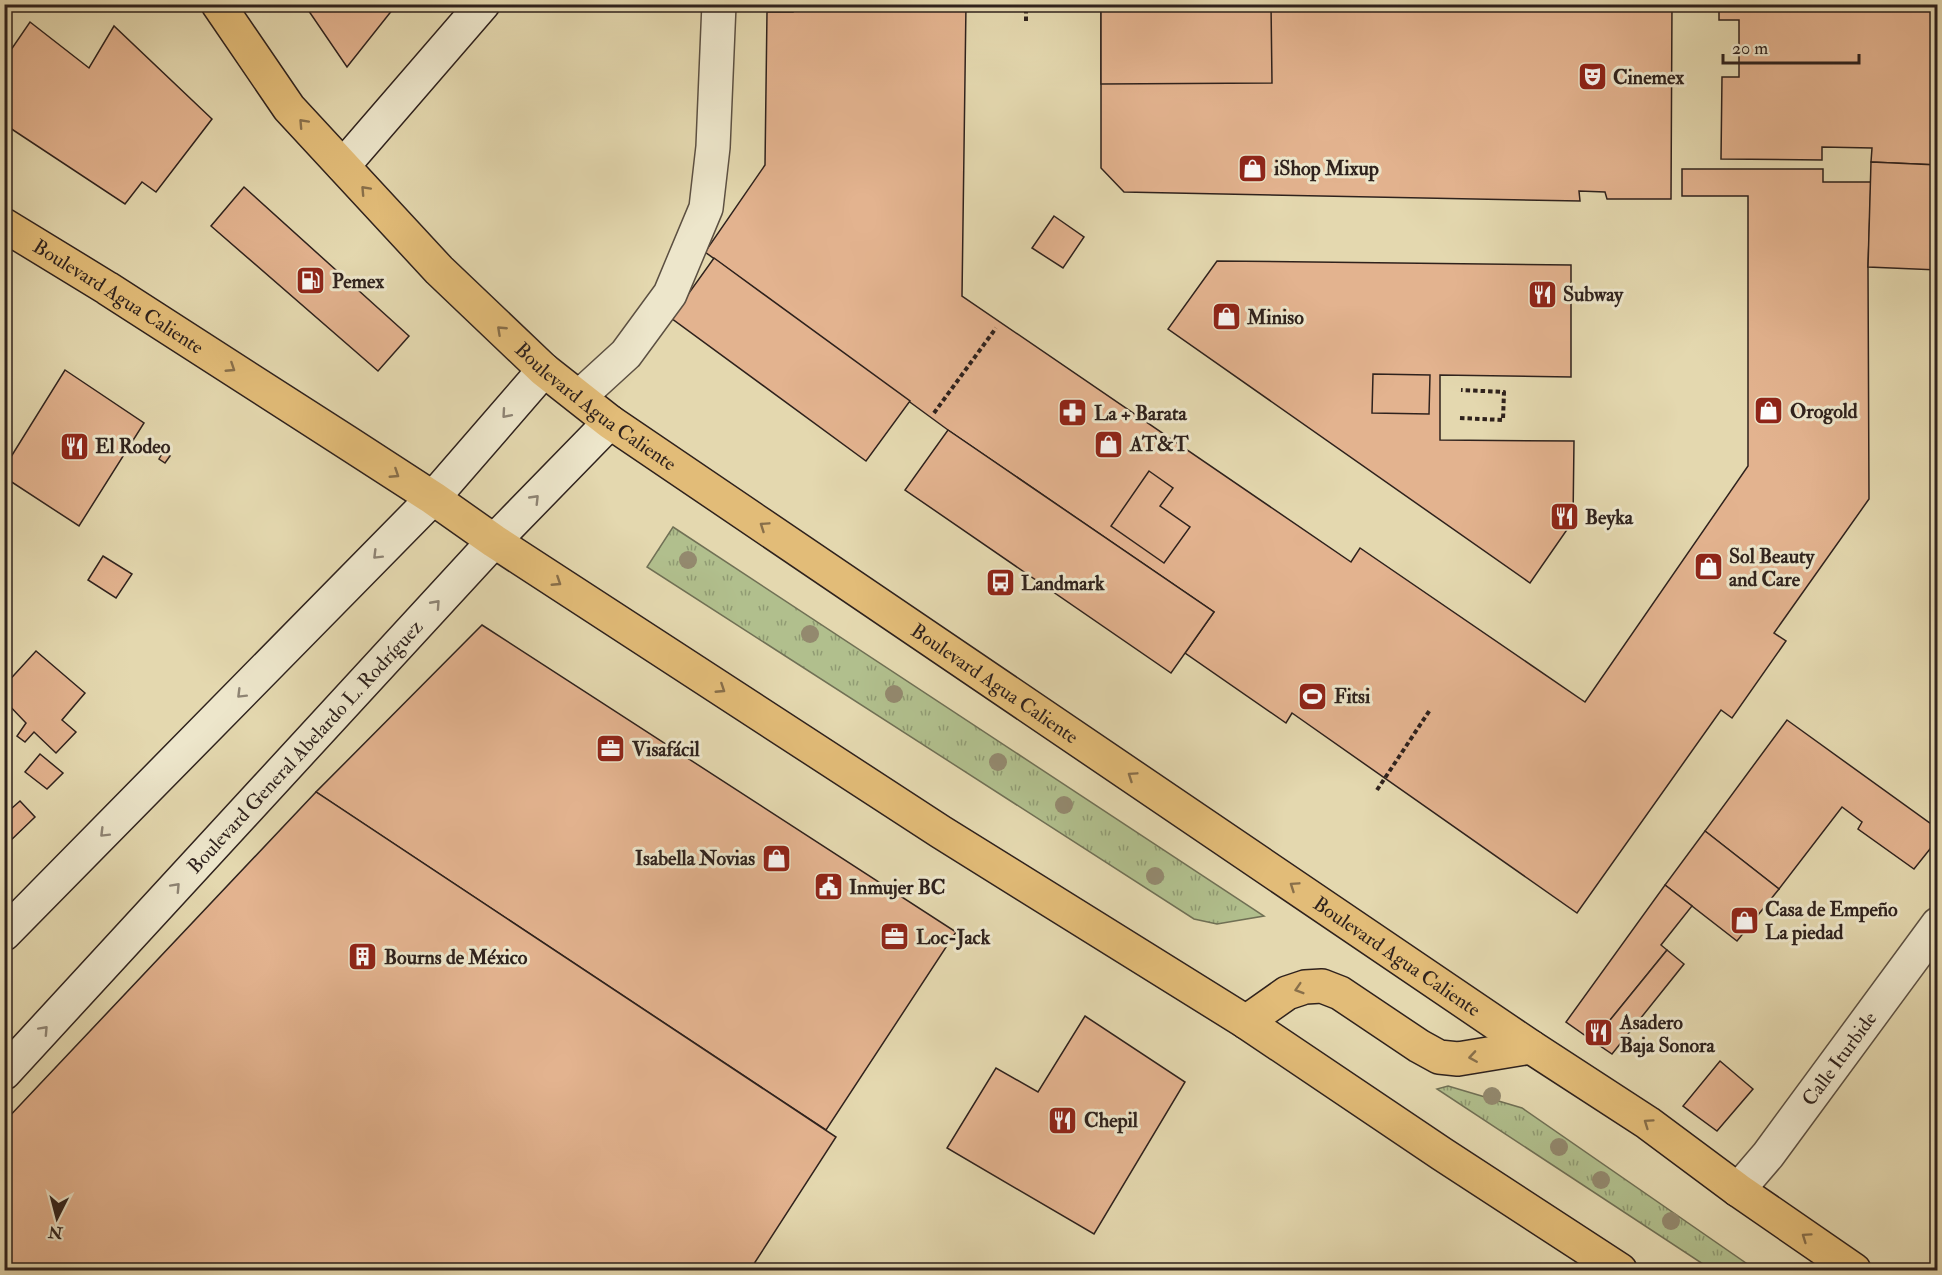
<svg xmlns="http://www.w3.org/2000/svg" width="1942" height="1275" font-family="'IM FELL Double Pica',serif">
<defs>
<pattern id="grass-tufts" width="24" height="20" patternUnits="userSpaceOnUse" patternTransform="scale(1.5)"><rect width="24" height="20" fill="#b1bf8d"/><path d="M3 7l-1-3M5 7V3M7 7l1-3M15 17l-1-3M17 17v-4M19 17l1-3" fill="none" stroke="#909b73"/></pattern>
</defs>
<rect width="100%" height="100%" fill="#e4d8af"/>
<filter id="stains"><feTurbulence type="fractalNoise" baseFrequency=".00333" numOctaves="4"/><feColorMatrix values="0 0 0 0 .2 0 0 0 0 .09 0 0 0 0 .02 0 0 0 .5 -.17"/></filter>
<radialGradient id="worn" r=".72"><stop offset=".6" stop-color="#630" stop-opacity="0"/><stop offset="1" stop-color="#630" stop-opacity=".3"/></radialGradient>
<g fill="url(#grass-tufts)" stroke="#707055" stroke-width="1.5">
<path d="M673 527 1264 916 1217 924 1194 919 647 567Z"/>
<path d="M1448 1086 1522 1108 1756 1270H1712L1437 1089Z"/>
</g>
<g fill="#e3b38f" stroke="#2f221d" stroke-width="1.5">
<path d="M304 4H397L347 67Z"/>
<path d="M793 4H966L962 296 1351 562 1360 548 1585 702 1748 466V196H1682V169H1823V182H1871L1868 267 1869 499 1774 633 1786 641 1732 718 1721 710 1577 913 1292 713 1286 723 1185 653 1214 612 948 430 705 252 765 165 767 12H793Z"/>
<path d="M1101 4H1672L1671 199H1607L1605 192 1579 191 1580 201 1124 192 1101 168Z"/>
<path d="M1101 4H1271L1272 83 1101 84Z"/>
<path d="M1719 4H1938V165L1871 162 1872 148 1822 147V160L1721 159 1722 77H1739V20H1719Z"/>
<path d="M30 22 89 68 114 26 212 119 156 192 142 182 125 204 4 124V60Z"/>
<path d="M1871 162 1938 165V270L1868 267Z"/>
<path d="M244 187 409 336 378 371 211 226Z"/>
<path d="M1054 216 1084 237 1063 268 1032 248Z"/>
<path d="M714 258 910 401 866 461 671 318Z"/>
<path d="M1217 261 1571 265V377L1440 375V440L1574 441 1573 521 1530 583 1168 329Z"/>
<path d="M65 370 144 423 79 526 4 477V468Z"/>
<path d="M1373 374 1430 375 1429 414 1372 413Z"/>
<path d="M948 430 1214 612 1171 673 905 490Z"/>
<path d="M163 452 170 456 165 463 159 459Z"/>
<path d="M1149 471 1173 488 1160 506 1190 527 1164 563 1111 526Z"/>
<path d="M103 556 132 574 116 598 88 580Z"/>
<path d="M482 625 956 932 826 1130 316 792Z"/>
<path d="M36 651 85 693 62 720 76 732 56 753 34 732 25 742 17 736 26 723 4 700V686Z"/>
<path d="M1787 720 1938 829V839L1914 869 1858 829 1862 822 1842 807 1779 889 1705 831Z"/>
<path d="M40 754 63 773 47 789 25 772Z"/>
<path d="M316 792 836 1137 750 1270H4V1122Z"/>
<path d="M20 801 35 817 8 843 4 839V815Z"/>
<path d="M1705 831 1779 889 1737 941 1665 885Z"/>
<path d="M1665 885 1692 906 1661 945 1667 950 1593 1041 1566 1022Z"/>
<path d="M1667 950 1684 964 1612 1054 1593 1041Z"/>
<path d="M1085 1016 1185 1082 1094 1234 947 1148 996 1068 1038 1092Z"/>
<path d="M1720 1061 1753 1089 1717 1131 1683 1106Z"/>
</g>
<g fill="none" stroke-linecap="round" stroke-linejoin="round">
<defs>
<g id="street">
<path d="M579 397 626 354 670 294 706 208 713 147 719 4"/>
<path id="s1" d="M1738 1190 1768 1155 1938 924"/>
</g>
<g id="secondary">
<path d="M343 166 483 4"/>
<path d="M4 934 433 498 544 370"/>
<path id="s2" d="M4 1073 494 541 610 422"/>
</g>
<g id="primary">
<path id="s3" d="M218 4 289 108 439 270 544 370 610 422 1531 1047 1648 1123 1738 1190 1854 1270"/>
<path id="s4" d="M4 225 107 288 348 443 433 498 494 541 941 832 1246 1022 1442 1154 1620 1270"/>
<path d="M1246 1022 1287 993 1305 987 1322 986 1340 993 1419 1046 1439 1057 1458 1059 1531 1047"/>
</g>
</defs>
<use href="#street" stroke="#5c5042" stroke-width="36"/>
<use href="#secondary" stroke="#2f221d" stroke-width="36"/>
<use href="#primary" stroke="#2f221d" stroke-width="36"/>
<g stroke="#2f221d" stroke-width="4" stroke-dasharray="4.5 3" stroke-linecap="butt">
<path d="M1026 21V4"/>
<path d="M934 413 996 328"/>
<path d="M1460 418 1503 420 1504 392 1461 390"/>
<path d="M1377 790 1430 710"/>
</g>
<use href="#street" stroke="#ede6cb" stroke-width="33"/>
<use href="#secondary" stroke="#ede6cb" stroke-width="33"/>
<use href="#primary" stroke="#e2bc78" stroke-width="33"/>
</g>
<g fill="#93896e">
<circle cx="688" cy="560" r="9"/>
<circle cx="810" cy="634" r="9"/>
<circle cx="894" cy="694" r="9"/>
<circle cx="998" cy="762" r="9"/>
<circle cx="1064" cy="805" r="9"/>
<circle cx="1155" cy="876" r="9"/>
<circle cx="1492" cy="1096" r="9"/>
<circle cx="1559" cy="1147" r="9"/>
<circle cx="1601" cy="1180" r="9"/>
<circle cx="1671" cy="1221" r="9"/>
</g>
<defs><path id="oneway-chevron" d="M-2-3.5L2.5 0L-2 3.5" fill="none" stroke-width="1.6" stroke-linecap="round" stroke-linejoin="round" transform="scale(1.5)"/></defs>
<g stroke="#886f4a">
<use href="#oneway-chevron" transform="translate(303 123) rotate(-133)"/>
<use href="#oneway-chevron" transform="translate(365 190) rotate(-133)"/>
<use href="#oneway-chevron" transform="translate(501 330) rotate(-137)"/>
<use href="#oneway-chevron" transform="translate(231 368) rotate(33)"/>
<use href="#oneway-chevron" transform="translate(395 474) rotate(33)"/>
<use href="#oneway-chevron" transform="translate(764 526) rotate(-146)"/>
<use href="#oneway-chevron" transform="translate(557 582) rotate(33)"/>
<use href="#oneway-chevron" transform="translate(721 689) rotate(33)"/>
<use href="#oneway-chevron" transform="translate(1132 776) rotate(-146)"/>
<use href="#oneway-chevron" transform="translate(1294 886) rotate(-146)"/>
<use href="#oneway-chevron" transform="translate(1299 989) rotate(163)"/>
<use href="#oneway-chevron" transform="translate(1473 1057) rotate(171)"/>
<use href="#oneway-chevron" transform="translate(1648 1123) rotate(-145)"/>
<use href="#oneway-chevron" transform="translate(1806 1237) rotate(-145)"/>
</g>
<g stroke="#8e8474">
<use href="#oneway-chevron" transform="translate(506 414) rotate(131)"/>
<use href="#oneway-chevron" transform="translate(535 499) rotate(-46)"/>
<use href="#oneway-chevron" transform="translate(377 555) rotate(135)"/>
<use href="#oneway-chevron" transform="translate(436 604) rotate(-48)"/>
<use href="#oneway-chevron" transform="translate(241 694) rotate(135)"/>
<use href="#oneway-chevron" transform="translate(104 833) rotate(135)"/>
<use href="#oneway-chevron" transform="translate(176 887) rotate(-47)"/>
<use href="#oneway-chevron" transform="translate(44 1030) rotate(-47)"/>
</g>
<defs>
<symbol id="theatre-square" viewBox="-11 -11 22 22"><rect x="-9" y="-9" width="18" height="18" rx="4" fill="#8f2418" stroke="#ede6cb"/><path d="M-5-5.5Q0-4 5-5.5V0Q5 5 0 6Q-5 5-5 0ZM-3.3-2.5H-1v1.5H-3.3ZM1-2.5H3.3v1.5H1ZM-2.8 1Q0 5.5 2.8 1Z" fill="#fff"/></symbol>
<symbol id="shop-square" viewBox="-11 -11 22 22"><rect x="-9" y="-9" width="18" height="18" rx="4" fill="#8f2418" stroke="#ede6cb"/><path d="M-5-2.5h2.3a2.7 3.5 0 0 1 5.4 0H5L5.5 6h-11ZM-1.5-2.5h3a1.5 2.3 0 0 0-3 0Z" fill="#fff"/></symbol>
<symbol id="fuel-square" viewBox="-11 -11 22 22"><rect x="-9" y="-9" width="18" height="18" rx="4" fill="#8f2418" stroke="#ede6cb"/><path d="M-5.5-6h7V0h2V4h1.3V-2.5L3-4.5l.8-.8L6-3V5H2.5V1h-1V6h-7ZM-4.2-4.7v3.2H.2V-4.7Z" fill="#fff"/></symbol>
<symbol id="restaurant-square" viewBox="-11 -11 22 22"><rect x="-9" y="-9" width="18" height="18" rx="4" fill="#8f2418" stroke="#ede6cb"/><path d="M-5-6h1v4h1v-4h1v4h1v-4h1v5L-1.5 .5V6h-2V.5L-5-1ZM5-6V6H3V1.5H1.5Q1.5-4 5-6Z" fill="#fff"/></symbol>
<symbol id="pharmacy-square" viewBox="-11 -11 22 22"><rect x="-9" y="-9" width="18" height="18" rx="4" fill="#8f2418" stroke="#ede6cb"/><path d="M-2-6h4v4h4v4h-4v4h-4v-4h-4v-4h4Z" fill="#fff"/></symbol>
<symbol id="bus-square" viewBox="-11 -11 22 22"><rect x="-9" y="-9" width="18" height="18" rx="4" fill="#8f2418" stroke="#ede6cb"/><path d="M-5-6H5V4H4V6H2V4H-2V6H-4V4H-5ZM-3.5-4V0h7V-4ZM-3.5 1.2v1.5H-2V1.2ZM2 1.2v1.5H3.5V1.2Z" fill="#fff"/></symbol>
<symbol id="stadium-square" viewBox="-11 -11 22 22"><rect x="-9" y="-9" width="18" height="18" rx="4" fill="#8f2418" stroke="#ede6cb"/><path d="M0-5a6.5 5 0 1 0 0 10a6.5 5 0 1 0 0-10ZM-3.5-1.8h7v3.6h-7Z" fill="#fff"/></symbol>
<symbol id="office-square" viewBox="-11 -11 22 22"><rect x="-9" y="-9" width="18" height="18" rx="4" fill="#8f2418" stroke="#ede6cb"/><path d="M-6-3h4V-5.5h4V-3h4V5H-6ZM-1-4.5V-3h2v-1.5ZM-6 0V1H6V0Z" fill="#fff"/></symbol>
<symbol id="civic-square" viewBox="-11 -11 22 22"><rect x="-9" y="-9" width="18" height="18" rx="4" fill="#8f2418" stroke="#ede6cb"/><path d="M-.6-6.5H3V-4.5H.6V-3L4-1V1h2V6H-6V1h2V-1L-.6-3ZM-1.2 2.5V6h2.4V2.5Z" fill="#fff"/></symbol>
<symbol id="building-square" viewBox="-11 -11 22 22"><rect x="-9" y="-9" width="18" height="18" rx="4" fill="#8f2418" stroke="#ede6cb"/><path d="M-4-6H4V6H1V3H-1V6H-4ZM-2.5-4.3h1.7v1.8h-1.7ZM.8-4.3h1.7v1.8H.8ZM-2.5-1h1.7V.8h-1.7ZM.8-1h1.7V.8H.8Z" fill="#fff"/></symbol>
</defs>
<g fill-rule="evenodd">
<use href="#theatre-square" x="1576" y="60" width="33" height="33"/>
<use href="#shop-square" x="1236" y="152" width="33" height="33"/>
<use href="#fuel-square" x="294" y="264" width="33" height="33"/>
<use href="#restaurant-square" x="1526" y="278" width="33" height="33"/>
<use href="#shop-square" x="1210" y="300" width="33" height="33"/>
<use href="#shop-square" x="1752" y="394" width="33" height="33"/>
<use href="#pharmacy-square" x="1056" y="396" width="33" height="33"/>
<use href="#shop-square" x="1092" y="428" width="33" height="33"/>
<use href="#restaurant-square" x="58" y="430" width="33" height="33"/>
<use href="#restaurant-square" x="1548" y="500" width="33" height="33"/>
<use href="#shop-square" x="1692" y="550" width="33" height="33"/>
<use href="#bus-square" x="984" y="566" width="33" height="33"/>
<use href="#stadium-square" x="1296" y="680" width="33" height="33"/>
<use href="#office-square" x="594" y="732" width="33" height="33"/>
<use href="#shop-square" x="760" y="842" width="33" height="33"/>
<use href="#civic-square" x="812" y="870" width="33" height="33"/>
<use href="#shop-square" x="1728" y="904" width="33" height="33"/>
<use href="#office-square" x="878" y="920" width="33" height="33"/>
<use href="#building-square" x="346" y="940" width="33" height="33"/>
<use href="#restaurant-square" x="1582" y="1016" width="33" height="33"/>
<use href="#restaurant-square" x="1046" y="1104" width="33" height="33"/>
</g>
<g text-anchor="middle" stroke-width="6" stroke-linejoin="round" paint-order="stroke">
<g font-size="20" font-weight="bold" fill="#2f221d" stroke="#ede6cb" text-anchor="start">
<text x="1613" y="84">Cinemex</text>
<text x="1274" y="175">iShop Mixup</text>
<text x="332" y="288">Pemex</text>
<text x="1563" y="301">Subway</text>
<text x="1247" y="324">Miniso</text>
<text x="1790" y="418">Orogold</text>
<text x="1094" y="420">La + Barata</text>
<text x="1130" y="451">AT&amp;T</text>
<text x="95" y="453">El Rodeo</text>
<text x="1585" y="524">Beyka</text>
<text x="1729" y="563">Sol Beauty<tspan x="1729" dy="23">and Care</tspan></text>
<text x="1021" y="590">Landmark</text>
<text x="1334" y="703">Fitsi</text>
<text x="632" y="756">Visafácil</text>
<text x="755" y="865" text-anchor="end">Isabella Novias</text>
<text x="849" y="894">Inmujer BC</text>
<text x="1765" y="916">Casa de Empeño<tspan x="1765" dy="23">La piedad</tspan></text>
<text x="916" y="944">Loc-Jack</text>
<text x="384" y="964">Bourns de México</text>
<text x="1620" y="1029">Asadero<tspan x="1620" dy="23">Baja Sonora</tspan></text>
<text x="1084" y="1127">Chepil</text>
</g>
<g font-size="20" fill="#2f221d" stroke="#ede6cb">
<text dy="7" stroke="none"><textPath href="#s4" startOffset="135">Boulevard Agua Caliente</textPath></text>
<text dy="7" stroke="none"><textPath href="#s3" startOffset="555">Boulevard Agua Caliente</textPath></text>
<text dy="7" stroke="none"><textPath href="#s3" startOffset="1041">Boulevard Agua Caliente</textPath></text>
<text dy="7" stroke="none"><textPath href="#s2" startOffset="444">Boulevard General Abelardo L. Rodríguez</textPath></text>
<text dy="7" stroke="none"><textPath href="#s3" startOffset="1527">Boulevard Agua Caliente</textPath></text>
<text dy="7" stroke="none"><textPath href="#s1" startOffset="166">Calle Iturbide</textPath></text>
</g>
</g>
<rect width="1942" height="1275" fill="none" stroke="#e4d8af" stroke-width="24"/>
<rect x="6" y="6" width="1930" height="1263" fill="none" stroke="#2f221d" stroke-width="3"/>
<rect x="12" y="12" width="1918" height="1251" fill="none" stroke="#2f221d" stroke-width="1.5"/>
<g transform="translate(57 1218) rotate(186)" stroke="#ede6cb" stroke-width="4.5" paint-order="stroke">
<path d="M0-4.5L10 22L0 15L-10 22Z" fill="#2f221d"/>
<text y="-9" font-size="16" font-weight="bold" text-anchor="middle" fill="#2f221d">N</text>
</g>
<path d="M1723 54v9h136v-9" fill="none" stroke="#2f221d" stroke-width="3"/>
<text x="1732" y="54" font-size="18" fill="#2f221d" stroke="#ede6cb" stroke-width="4.5" paint-order="stroke">20 m</text>
<rect width="100%" height="100%" filter="url(#stains)"/>
<rect width="100%" height="100%" fill="url(#worn)"/>
</svg>
